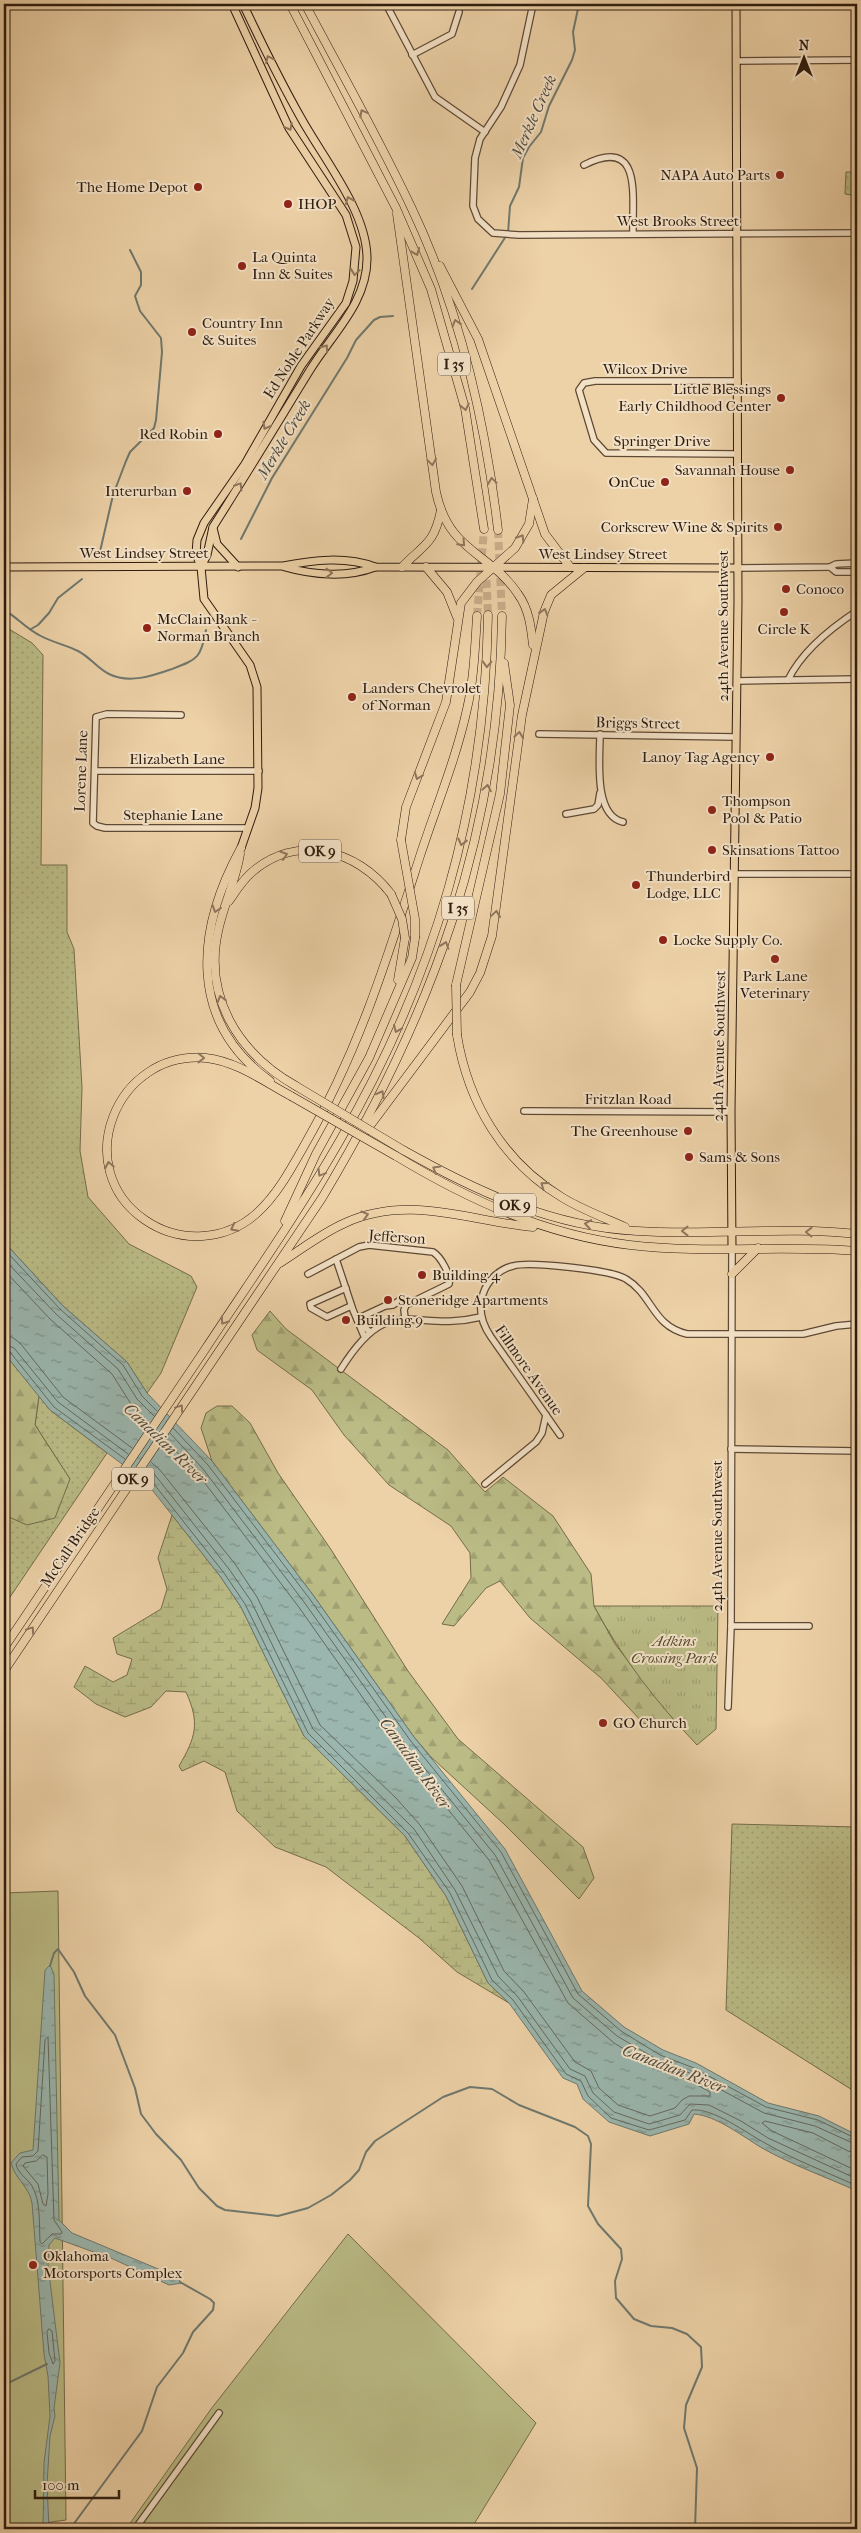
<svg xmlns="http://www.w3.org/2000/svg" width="861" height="2533" font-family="'IM FELL French Canon',serif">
<defs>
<pattern id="grass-dots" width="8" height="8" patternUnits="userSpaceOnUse" patternTransform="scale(1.25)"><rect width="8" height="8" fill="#babb85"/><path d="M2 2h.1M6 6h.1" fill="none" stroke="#a0a072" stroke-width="1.8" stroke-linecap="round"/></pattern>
<pattern id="forest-firs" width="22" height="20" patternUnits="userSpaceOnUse" patternTransform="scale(1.25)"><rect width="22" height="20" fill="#babb85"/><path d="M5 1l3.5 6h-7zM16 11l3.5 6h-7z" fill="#a0a072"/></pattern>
<pattern id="wetland-marsh" width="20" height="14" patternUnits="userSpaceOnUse" patternTransform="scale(1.25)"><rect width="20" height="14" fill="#babb85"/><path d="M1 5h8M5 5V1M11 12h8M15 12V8" fill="none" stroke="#a0a072"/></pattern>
<pattern id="park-tufts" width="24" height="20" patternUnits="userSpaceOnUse" patternTransform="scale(1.25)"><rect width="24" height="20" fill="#babb85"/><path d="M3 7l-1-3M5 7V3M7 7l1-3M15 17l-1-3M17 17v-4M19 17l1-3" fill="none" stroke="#a0a072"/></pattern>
<pattern id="water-ripples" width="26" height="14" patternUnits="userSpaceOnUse" patternTransform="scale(1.25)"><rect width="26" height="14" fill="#9ab6ae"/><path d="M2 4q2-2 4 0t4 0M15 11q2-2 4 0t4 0" fill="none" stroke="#7e938c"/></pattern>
</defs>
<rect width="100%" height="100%" fill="#edd1a7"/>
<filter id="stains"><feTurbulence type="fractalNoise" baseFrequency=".004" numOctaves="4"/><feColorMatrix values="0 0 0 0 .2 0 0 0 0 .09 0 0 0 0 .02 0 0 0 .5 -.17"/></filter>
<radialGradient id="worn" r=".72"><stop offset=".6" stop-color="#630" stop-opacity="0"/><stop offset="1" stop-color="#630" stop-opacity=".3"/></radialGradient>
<g fill="url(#grass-dots)" stroke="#746c4a">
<path d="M846 172H857V196L845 194Z"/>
<path d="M4 626 32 643 43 655 41 865H67V932L74 949 82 1088 80 1151 88 1197 129 1244 191 1276 197 1287 161 1373 147 1393 127 1362 63 1306 4 1242Z"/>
<path d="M39 1396 50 1410 107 1453 4 1606V1548L8 1533 9 1516 70 1479 35 1425Z"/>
<path d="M732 1824 857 1827V2093L726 2010Z"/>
</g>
<g fill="url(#forest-firs)" stroke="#746c4a">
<path d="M270 1311 286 1329 448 1450 485 1492 503 1477 553 1516 591 1574 594 1606 615 1644 677 1724 664 1729 643 1723 601 1678 530 1618 500 1581 486 1588 454 1626 442 1624 471 1578 470 1553 451 1526 389 1485 344 1435 312 1390 257 1350 252 1335Z"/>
<path d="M4 1353 39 1396 35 1425 70 1479 55 1518 27 1525 9 1517V1533L4 1548Z"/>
<path d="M217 1406H232L250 1423 278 1473 330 1548 408 1671 458 1739 583 1847 594 1878 579 1899 505 1825 431 1757 414 1737 313 1595 212 1461 201 1428 206 1413Z"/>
</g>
<path fill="url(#wetland-marsh)" stroke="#746c4a" d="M172 1515 220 1576 241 1607 304 1736 405 1836 446 1896 488 1983 509 2003 457 1972 419 1938 326 1867 275 1847 237 1811 225 1772 204 1761 182 1771 179 1766C196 1737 200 1723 186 1692L166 1691 151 1707 125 1717 96 1704 74 1687 85 1666 113 1682 127 1675 132 1659 117 1654 113 1638 161 1609 167 1589 158 1558Z"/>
<path fill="url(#park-tufts)" stroke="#746c4a" d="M594 1606H718L716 1729 697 1745C657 1703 622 1658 594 1606Z"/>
<g fill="#babb85" stroke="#746c4a">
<path d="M58 1891 66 2520 14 2527 4 2520V1893Z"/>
<path d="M348 2234 536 2423 471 2529H126L211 2409Z"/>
</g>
<g fill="url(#water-ripples)" stroke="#6f786e">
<path d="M4 1242 63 1306 127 1362 147 1393 212 1461 313 1595 414 1737 505 1849 582 1991 624 2027 663 2050 696 2063 768 2103 819 2116 857 2135V2191C826 2177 792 2165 762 2148 742 2136 717 2116 694 2114L689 2124 650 2136 609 2122 583 2099 577 2084 563 2078 509 2003 488 1983 446 1896 405 1836 304 1736 241 1607 220 1576 146 1482 50 1410 4 1353Z"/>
<path d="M50 1965 54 1974 59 2220 72 2233 175 2276 182 2283 169 2285 113 2259 55 2238 49 2245 48 2265 60 2363 54 2408 55 2416 50 2436 47 2484 49 2529H43L44 2463 50 2416 48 2376 44 2354 32 2203C29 2186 15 2179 11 2163L20 2153 33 2150 45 1970Z"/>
</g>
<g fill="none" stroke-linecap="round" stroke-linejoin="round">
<g stroke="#64695e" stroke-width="1">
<path d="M4 1249 60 1309 123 1365 142 1396 157 1411"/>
<path d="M4 1259 56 1314 118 1369 137 1399 154 1416"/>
<path d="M4 1270 50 1319 112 1374 131 1404 149 1423"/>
<path d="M4 1336 12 1337 20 1343 63 1397 132 1448"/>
<path d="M4 1344 14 1348 58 1402 128 1454"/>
<path d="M4 1350 10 1352 54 1407 125 1459"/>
<path d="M173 1428 208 1465 309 1598 410 1740 501 1852 578 1994 621 2031 660 2055 694 2068 766 2107 818 2120 857 2139"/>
<path d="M170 1433 203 1469 304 1602 405 1744 495 1855 573 1998 617 2036 658 2060 692 2074 764 2113 815 2126 857 2145"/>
<path d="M151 1462 160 1470 235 1564 257 1597 320 1725 396 1798 420 1825 462 1886 504 1971 524 1992 575 2062 591 2071 599 2088 618 2105 650 2116 675 2108 682 2100 689 2096H710V2092L688 2080 654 2067 614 2043 568 2003 489 1860 399 1749 298 1606 198 1474 165 1440"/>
<path d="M147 1468 155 1475 229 1569 251 1601 313 1729 414 1829 455 1890 498 1976 518 1997 570 2069 585 2076 593 2093 614 2112 649 2124 680 2115 690 2104 709 2105 741 2121 768 2138 857 2179"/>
<path d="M143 1473 150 1479 224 1573 245 1604 308 1733 408 1833 450 1893 492 1980 513 2000 566 2074 581 2081 588 2096 611 2118 649 2130 685 2120 692 2110C714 2108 746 2133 765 2143 794 2160 827 2172 857 2186"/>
<path d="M48 2037 54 2220 62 2232 61 2234H52L42 2244 40 2242C39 2225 41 2201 32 2186 27 2178 18 2174 16 2164L22 2157 33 2156 38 2151 45 2040Z"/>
<path d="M857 2153 848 2151 813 2133 765 2121 762 2123 772 2131 857 2171"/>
<path d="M43 2155 47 2157 48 2194 46 2206 43 2204 38 2184 23 2166 25 2163 36 2161Z"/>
<path d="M49 2329 52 2331 55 2361 53 2364 49 2353 47 2332Z"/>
</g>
<g stroke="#6f786e" stroke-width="2">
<path d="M472 289 508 233 510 206 519 187 523 158 529 147 541 132 549 106 572 60 575 50 573 32 579 4"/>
<path d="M241 539 272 478 347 358 356 340 374 320 380 317 393 316"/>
<path d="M99 556 113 495 126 461 130 452 154 428 156 420 162 352 161 338 140 311 135 296 141 285V272L130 250"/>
<path d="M4 610C17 617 25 628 39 635 51 642 66 645 78 651 90 657 98 669 109 674 129 684 152 676 172 669 198 659 201 658 206 630"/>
<path d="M31 629 38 625 49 613 58 598 82 579"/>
<path d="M50 1966 54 1953 58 1949 74 1972 85 1996 115 2035 135 2088 141 2114 156 2134 181 2160 199 2188 217 2206 225 2210 278 2216 308 2208 331 2195 350 2180 359 2170 366 2152 375 2141 443 2097 470 2087 492 2089 519 2105 575 2127 588 2136 591 2144 588 2206 598 2224 621 2249 622 2259 615 2281 616 2298 634 2319 651 2326 672 2328 687 2334 701 2347 702 2367 686 2405 684 2428 697 2468 695 2529"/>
<path d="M4 2385 47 2364"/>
<path d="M70 2529 142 2431 157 2387 183 2353 193 2332 213 2310 214 2303 210 2299 180 2282"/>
</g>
<g stroke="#c7ad89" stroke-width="8" stroke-dasharray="8 4" stroke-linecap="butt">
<path d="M498 530 502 616"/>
<path d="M486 568 488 615"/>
<path d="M477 616 484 529"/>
</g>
<defs>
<g id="minor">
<path d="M386 4 435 97 485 132"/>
<path d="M533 4 520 65 501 107 480 139 475 158 473 206 478 219 493 233 519 235 857 233"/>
<path d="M412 55 452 34 459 12"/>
<path d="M737 61 857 60"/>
<path d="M584 165C643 135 632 196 633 233"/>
<path d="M737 454 606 453 594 440 579 390 584 383 595 381H738"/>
<path d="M830 567 836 572H857"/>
<path d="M738 568 830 567 836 564 857 563"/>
<path d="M788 680C802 651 831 628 857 611"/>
<path d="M737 681 857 679"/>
<path d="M181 715 107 714 96 717 93 823 97 826 105 828H248"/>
<path d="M539 734 736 737"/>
<path d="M600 734C600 758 593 815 623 822"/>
<path d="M95 771H259"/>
<path d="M566 814 594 809 598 805 600 793"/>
<path d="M735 874H857"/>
<path d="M524 1111 731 1112"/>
<path d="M336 1259 353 1310 364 1336"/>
<path d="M308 1274 359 1247 369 1245 433 1252C441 1257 451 1275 449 1284L406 1305 404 1310 405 1318"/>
<path d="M346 1288 310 1304 311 1308 327 1317 351 1306"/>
<path d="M357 1319 385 1306 393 1305 400 1300 406 1305"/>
<path d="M359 1322 370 1332"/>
<path d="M341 1369C391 1289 412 1334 481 1317"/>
<path d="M560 1435 491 1337C482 1324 478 1309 483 1294 487 1281 499 1269 513 1266 528 1261 612 1270 626 1279 653 1295 652 1326 687 1334H803L836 1326 857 1324"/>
<path d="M731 1449 857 1451"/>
<path d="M485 1484 536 1442 542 1433 546 1415"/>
<path d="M731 1626H809"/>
<path d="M728 1707 731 1626 732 1248"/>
<path d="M135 2529 219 2413"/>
</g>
<g id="major">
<path d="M232 4 289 128 346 215 356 247 353 281 346 303 301 366 245 464 204 523 197 540 196 554 201 567 204 599 250 665 257 687 258 788 255 808 241 848"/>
<path d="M213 528 217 544 238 567"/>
<path d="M4 567 283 566C313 560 346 556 375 567L738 568"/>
<path d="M201 567 207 555 213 527C246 475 278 422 310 370 332 334 368 302 367 257 366 210 323 158 301 118 280 81 261 42 243 4"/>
<path d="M285 567C313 575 347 578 375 567"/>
<path d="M732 1248 731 1112 738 601 736 4"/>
</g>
<g id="highway">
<path d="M290 4 396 208 431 289 465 408 484 529"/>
<path d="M305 4C341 72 379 139 412 209 460 310 485 419 498 530"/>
<path d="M397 214 436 492C449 553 489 551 518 594 529 609 531 627 533 645"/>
<path d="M440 266 478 339 545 534 570 567"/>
<path d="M402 567C424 544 434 545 441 510"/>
<path d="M426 567 447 592 457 617"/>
<path d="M401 840 406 807 446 702 461 603 477 582 515 548 529 524 533 499"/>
<path d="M241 848C196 930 187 1021 270 1081"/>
<path d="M240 854C236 879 225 902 219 927 202 996 238 1053 296 1086"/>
<path d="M229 901C236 891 242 881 251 873 296 833 357 849 391 894"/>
<path d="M398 980 405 938"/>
<path d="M456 985 500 794 510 705 504 663"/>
<path d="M457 1035C468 1103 503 1162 563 1198 583 1210 605 1218 625 1227"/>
<path d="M291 1096C265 1082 236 1061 206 1058 116 1050 69 1168 145 1220 180 1244 226 1241 257 1213 277 1195 291 1169 304 1146 359 1051 387 959 420 856 436 807 456 759 467 709 474 679 475 647 477 616"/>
<path d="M366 1131 470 992 480 973 492 936 522 715 544 612 551 595 584 568"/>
<path d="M403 1150C476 1191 552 1227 637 1231 710 1236 785 1226 857 1234"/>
<path d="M396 1156C469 1200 545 1235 630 1245 705 1254 782 1245 857 1251"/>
<path d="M285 1221 316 1154 369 1058 412 958 415 938"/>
<path d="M280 1263C302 1249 322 1233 345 1223 408 1194 469 1221 533 1227"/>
<path d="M732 1274 758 1248"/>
<path d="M4 1648C71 1548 138 1448 206 1348 251 1280 298 1213 339 1142 435 978 485 806 488 615"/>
<path d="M4 1671 322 1198C433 1013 499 834 502 616"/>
</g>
</defs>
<use href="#minor" stroke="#5e4935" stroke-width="8"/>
<use href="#major" stroke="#2e1c0f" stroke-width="9"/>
<use href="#highway" stroke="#2e1c0f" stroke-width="9"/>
<use href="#minor" stroke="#f3e1c6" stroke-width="5.5"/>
<use href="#major" stroke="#edd1a7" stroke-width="7"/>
<use href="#highway" stroke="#edd1a7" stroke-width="8"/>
<defs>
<g id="highway-bridge">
<path d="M401 840 415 919V938"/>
<path d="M391 894 402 919 405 938"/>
<path d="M456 985 457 1035"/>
<path d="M296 1086 403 1150"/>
<path d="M291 1096 396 1156"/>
</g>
</defs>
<use href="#highway-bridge" stroke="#2e1c0f" stroke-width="9" stroke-linecap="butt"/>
<use href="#highway-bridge" stroke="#edd1a7" stroke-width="8"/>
</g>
<defs><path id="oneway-chevron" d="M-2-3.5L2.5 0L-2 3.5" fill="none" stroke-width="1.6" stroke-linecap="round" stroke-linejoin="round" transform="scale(1.25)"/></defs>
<g stroke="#8e765b">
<use href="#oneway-chevron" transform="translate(269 59) rotate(-116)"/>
<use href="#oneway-chevron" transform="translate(363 113) rotate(-118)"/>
<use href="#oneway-chevron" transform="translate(289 127) rotate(62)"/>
<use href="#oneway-chevron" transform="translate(349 200) rotate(-112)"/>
<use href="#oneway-chevron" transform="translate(416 252) rotate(68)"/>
<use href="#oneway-chevron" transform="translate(355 272) rotate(98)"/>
<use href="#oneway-chevron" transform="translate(456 323) rotate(-107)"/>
<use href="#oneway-chevron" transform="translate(325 348) rotate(-54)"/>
<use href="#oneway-chevron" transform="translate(465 407) rotate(78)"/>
<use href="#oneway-chevron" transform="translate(266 426) rotate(119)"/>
<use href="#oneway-chevron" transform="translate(432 462) rotate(82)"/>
<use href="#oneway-chevron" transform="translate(492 481) rotate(-98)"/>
<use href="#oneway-chevron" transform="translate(239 486) rotate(-58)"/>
<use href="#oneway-chevron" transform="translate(521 538) rotate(-58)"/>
<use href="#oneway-chevron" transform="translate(462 543) rotate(47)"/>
<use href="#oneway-chevron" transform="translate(329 573) rotate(1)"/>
<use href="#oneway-chevron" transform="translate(544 612) rotate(-73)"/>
<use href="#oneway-chevron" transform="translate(487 664) rotate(92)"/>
<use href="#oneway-chevron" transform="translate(519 735) rotate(-82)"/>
<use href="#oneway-chevron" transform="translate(418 776) rotate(111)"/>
<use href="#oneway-chevron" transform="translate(487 788) rotate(-80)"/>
<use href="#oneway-chevron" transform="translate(462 842) rotate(104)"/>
<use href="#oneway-chevron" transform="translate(284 855) rotate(-18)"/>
<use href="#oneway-chevron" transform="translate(216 909) rotate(108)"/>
<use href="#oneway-chevron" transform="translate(496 914) rotate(-82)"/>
<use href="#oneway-chevron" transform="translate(445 945) rotate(-71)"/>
<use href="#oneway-chevron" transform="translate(221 999) rotate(-106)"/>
<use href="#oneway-chevron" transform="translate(397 1029) rotate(114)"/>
<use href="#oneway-chevron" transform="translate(201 1058) rotate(1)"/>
<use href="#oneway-chevron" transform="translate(381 1094) rotate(-62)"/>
<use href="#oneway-chevron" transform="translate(109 1165) rotate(-101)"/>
<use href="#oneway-chevron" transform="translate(436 1169) rotate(-150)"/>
<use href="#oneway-chevron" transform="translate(321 1173) rotate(121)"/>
<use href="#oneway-chevron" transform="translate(544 1185) rotate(-144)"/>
<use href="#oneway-chevron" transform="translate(365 1215) rotate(-17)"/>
<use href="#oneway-chevron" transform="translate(588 1224) rotate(-171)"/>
<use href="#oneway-chevron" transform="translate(234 1228) rotate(153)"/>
<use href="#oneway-chevron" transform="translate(685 1231) rotate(180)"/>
<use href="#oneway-chevron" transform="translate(809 1232) rotate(-179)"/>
<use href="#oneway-chevron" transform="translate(224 1321) rotate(124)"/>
<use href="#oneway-chevron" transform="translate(180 1408) rotate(-56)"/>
<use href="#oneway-chevron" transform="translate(31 1630) rotate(-56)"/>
</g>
<g fill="#8f2418" stroke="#f3e1c6" stroke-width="2">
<circle cx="780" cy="175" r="5"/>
<circle cx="198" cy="187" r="5"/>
<circle cx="288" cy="204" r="5"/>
<circle cx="242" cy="266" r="5"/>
<circle cx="192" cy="332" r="5"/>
<circle cx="781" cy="398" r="5"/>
<circle cx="218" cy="434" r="5"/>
<circle cx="790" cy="470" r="5"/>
<circle cx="665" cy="482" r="5"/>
<circle cx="187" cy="491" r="5"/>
<circle cx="778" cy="527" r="5"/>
<circle cx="786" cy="589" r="5"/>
<circle cx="784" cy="612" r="5"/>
<circle cx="147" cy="628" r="5"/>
<circle cx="352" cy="697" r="5"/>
<circle cx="770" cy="757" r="5"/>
<circle cx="712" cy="810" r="5"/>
<circle cx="712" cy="850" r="5"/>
<circle cx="636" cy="885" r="5"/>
<circle cx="663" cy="940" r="5"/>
<circle cx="775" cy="959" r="5"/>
<circle cx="688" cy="1131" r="5"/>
<circle cx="689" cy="1157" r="5"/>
<circle cx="422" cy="1275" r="5"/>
<circle cx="388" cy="1300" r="5"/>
<circle cx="346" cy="1320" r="5"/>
<circle cx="603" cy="1723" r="5"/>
<circle cx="33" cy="2265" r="5"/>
</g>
<g text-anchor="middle" stroke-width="4" stroke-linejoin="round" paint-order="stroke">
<g fill="#f3e1c6" stroke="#695746" stroke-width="1">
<rect x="438" y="352.5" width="32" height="23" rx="4"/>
<rect x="299" y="839.5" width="42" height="23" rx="4"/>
<rect x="442" y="896.5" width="32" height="23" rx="4"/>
<rect x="494" y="1193.5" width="42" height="23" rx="4"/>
<rect x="112" y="1467.5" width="42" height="23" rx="4"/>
</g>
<g font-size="14" font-weight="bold" fill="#2e1c0f">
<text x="454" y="369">I 35</text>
<text x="320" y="856">OK 9</text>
<text x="458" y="913">I 35</text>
<text x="515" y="1210">OK 9</text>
<text x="133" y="1484">OK 9</text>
</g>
<g font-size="15" fill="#2e1c0f" stroke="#f3e1c6" text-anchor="start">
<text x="770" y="180" text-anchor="end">NAPA Auto Parts</text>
<text x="188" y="192" text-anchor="end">The Home Depot</text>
<text x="298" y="209">IHOP</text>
<text x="252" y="262">La Quinta<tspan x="252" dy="17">Inn &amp; Suites</tspan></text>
<text x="202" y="328">Country Inn<tspan x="202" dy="17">&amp; Suites</tspan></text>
<text x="771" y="394" text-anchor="end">Little Blessings<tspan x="771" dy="17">Early Childhood Center</tspan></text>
<text x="208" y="439" text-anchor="end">Red Robin</text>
<text x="780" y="475" text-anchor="end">Savannah House</text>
<text x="655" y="487" text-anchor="end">OnCue</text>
<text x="177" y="496" text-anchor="end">Interurban</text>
<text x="768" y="532" text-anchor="end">Corkscrew Wine &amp; Spirits</text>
<text x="796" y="594">Conoco</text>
<text x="157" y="624">McClain Bank -<tspan x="157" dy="17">Norman Branch</tspan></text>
<text x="784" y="634" text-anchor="middle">Circle K</text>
<text x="362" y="693">Landers Chevrolet<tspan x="362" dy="17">of Norman</tspan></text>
<text x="760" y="762" text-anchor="end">Lanoy Tag Agency</text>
<text x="722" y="806">Thompson<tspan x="722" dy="17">Pool &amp; Patio</tspan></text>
<text x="722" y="855">Skinsations Tattoo</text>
<text x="646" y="881">Thunderbird<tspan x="646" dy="17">Lodge, LLC</tspan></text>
<text x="673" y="945">Locke Supply Co.</text>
<text x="775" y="981" text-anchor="middle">Park Lane<tspan x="775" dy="17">Veterinary</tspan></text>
<text x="678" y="1136" text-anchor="end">The Greenhouse</text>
<text x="699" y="1162">Sams &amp; Sons</text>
<text x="432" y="1280">Building 4</text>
<text x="398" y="1305">Stoneridge Apartments</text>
<text x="356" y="1325">Building 9</text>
<text x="613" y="1728">GO Church</text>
<text x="43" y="2261">Oklahoma<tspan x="43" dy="17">Motorsports Complex</tspan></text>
</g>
<g font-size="15" fill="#2e1c0f" stroke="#f3e1c6">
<text x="678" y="226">West Brooks Street</text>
<text transform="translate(299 348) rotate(-57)" y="5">Ed Noble Parkway</text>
<text x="645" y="374">Wilcox Drive</text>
<text x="662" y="446">Springer Drive</text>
<text x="144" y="558">West Lindsey Street</text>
<text x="603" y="559">West Lindsey Street</text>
<text transform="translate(723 626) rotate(-90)" y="5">24th Avenue Southwest</text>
<text transform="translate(638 723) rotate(1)" y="5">Briggs Street</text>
<text x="177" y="764">Elizabeth Lane</text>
<text transform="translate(81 771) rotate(-88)" y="5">Lorene Lane</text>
<text x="173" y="820">Stephanie Lane</text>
<text transform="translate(719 1046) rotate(-89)" y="5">24th Avenue Southwest</text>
<text x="628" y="1104">Fritzlan Road</text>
<text transform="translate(397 1237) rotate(4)" y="5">Jefferson</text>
<text transform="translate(529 1370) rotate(55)" y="5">Fillmore Avenue</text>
<text transform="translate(717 1536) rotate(-90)" y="5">24th Avenue Southwest</text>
<text transform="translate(70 1547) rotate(-56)" y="5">McCall Bridge</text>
</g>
<g font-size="15" font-style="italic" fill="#584c32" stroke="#f3e1c6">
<text x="674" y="1646">Adkins<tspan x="674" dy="17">Crossing Park</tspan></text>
</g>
<g font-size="16" font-style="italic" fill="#4e4a3f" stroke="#f3e1c6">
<text transform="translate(533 116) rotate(-66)" y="6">Merkle Creek</text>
<text transform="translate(283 439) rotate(-59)" y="6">Merkle Creek</text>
<text transform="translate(166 1443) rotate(44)" y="6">Canadian River</text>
<text transform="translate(416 1763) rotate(54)" y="6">Canadian River</text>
<text transform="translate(674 2068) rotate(21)" y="6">Canadian River</text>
</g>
</g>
<rect width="861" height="2533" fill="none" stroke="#edd1a7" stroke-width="20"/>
<rect x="5" y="5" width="851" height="2523" fill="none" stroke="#2e1c0f" stroke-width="2.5"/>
<rect x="10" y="10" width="841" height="2513" fill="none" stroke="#2e1c0f"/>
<g transform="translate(804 58)" stroke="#f3e1c6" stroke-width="4" paint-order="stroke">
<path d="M0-4L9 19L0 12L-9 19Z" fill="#2e1c0f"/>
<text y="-8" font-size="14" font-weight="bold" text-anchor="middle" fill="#2e1c0f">N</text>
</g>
<path d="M35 2490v8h84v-8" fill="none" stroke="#2e1c0f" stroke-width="2.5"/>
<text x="42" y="2490" font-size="15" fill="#2e1c0f" stroke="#f3e1c6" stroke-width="4" paint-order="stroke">100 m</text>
<rect width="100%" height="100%" filter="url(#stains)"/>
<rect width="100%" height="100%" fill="url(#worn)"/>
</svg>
